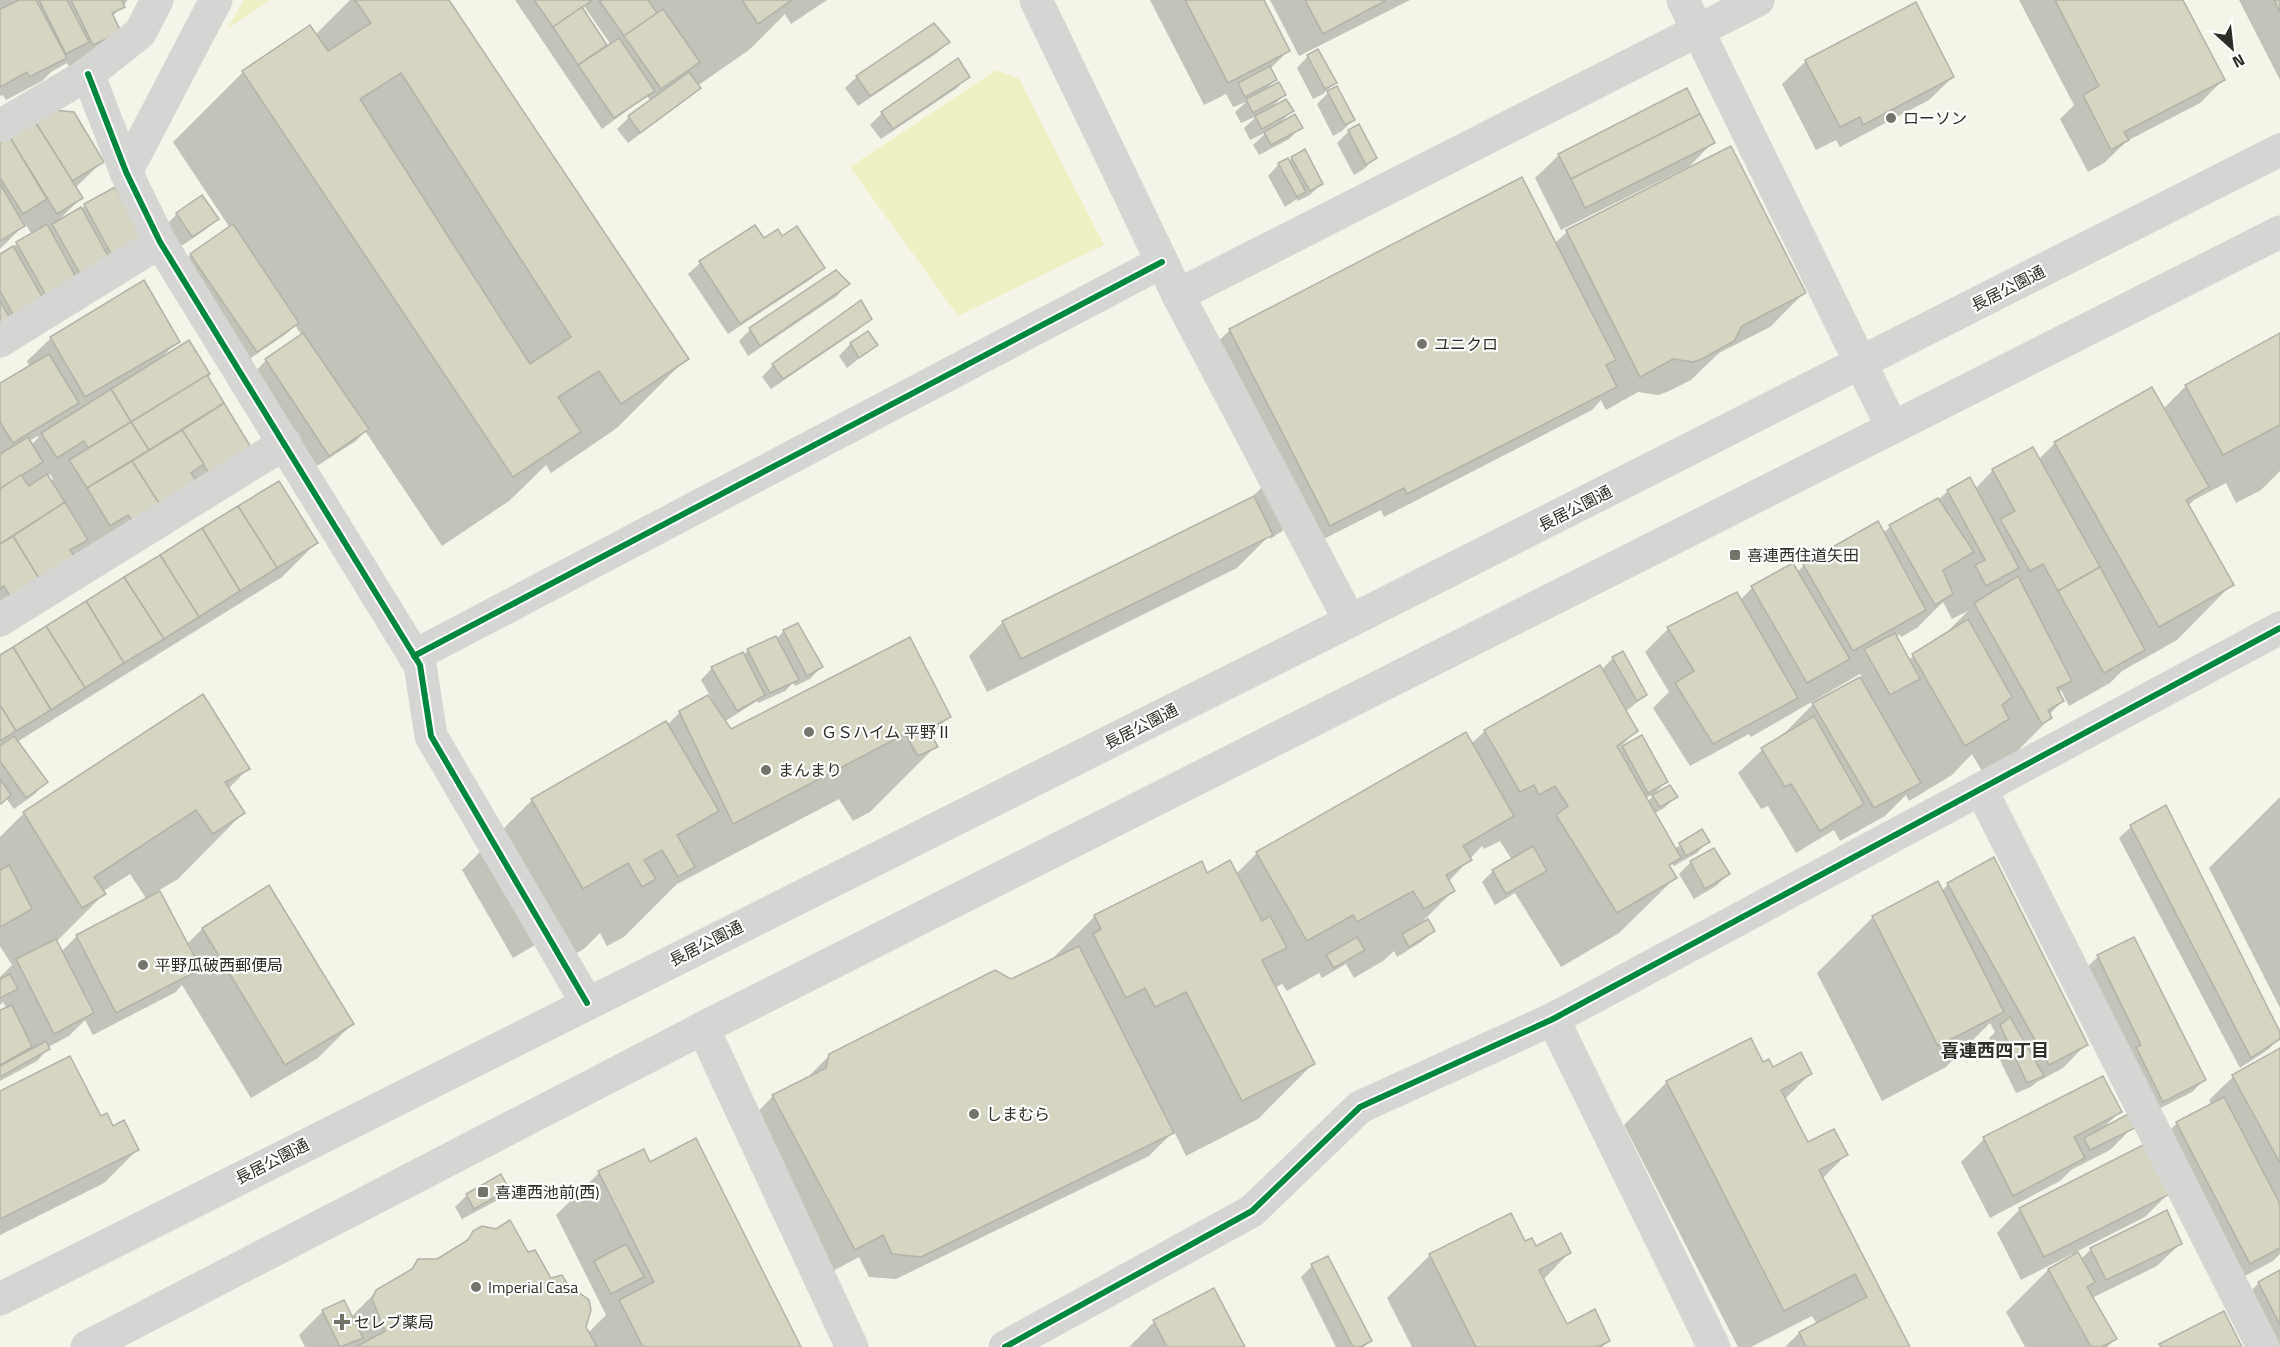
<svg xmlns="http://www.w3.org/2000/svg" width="2280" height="1347" font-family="'Titillium Web','Noto Sans JP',sans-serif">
<rect width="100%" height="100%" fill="#f4f4e8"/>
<g fill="#eff1c4">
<path d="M244 0H270L227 29Z"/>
<path d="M996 70 1019 79 1104 245 958 316 850 167Z"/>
</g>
<g fill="#0003" fill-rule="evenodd">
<path d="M0 0H128L112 17 119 31 69 67 67 63 51 72 42 81 6 100 3 95 0 96Z"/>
<path d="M350 0H448L687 358 617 428 551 473 546 465 509 501 442 546 365 431 356 441 317 466 255 372 266 360 302 336 295 325 286 334 245 362 179 266 191 255 230 228 173 142 243 72 315 35Z"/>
<path d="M515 0H827L791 24 785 14 749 50 697 86 699 88 687 99 628 143 617 129 629 117 651 102 647 96 602 129ZM584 6 611 45 607 47 581 9Z"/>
<path d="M1150 0H1262L1288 51 1270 69 1276 79 1265 90 1284 95 1271 108 1292 111 1279 124 1301 127 1289 139 1259 155 1253 145 1267 132 1250 140 1244 128 1257 116 1241 123 1235 112 1246 102 1233 107 1226 94 1204 105Z"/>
<path d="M1270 0H1410L1299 56Z"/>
<path d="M2019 0H2182L2223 80 2200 103 2127 141 2104 163 2088 172 2060 119 2074 105Z"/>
<path d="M2239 0H2280V80Z"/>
<path d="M948 42 937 53 858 106 845 88 857 77Z"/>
<path d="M1308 56 1335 83 1323 94 1313 99 1297 68Z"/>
<path d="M1806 61 1953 77 1929 100 1840 147 1836 140 1816 150 1782 84Z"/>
<path d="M968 76 957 88 881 139 870 125 882 113Z"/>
<path d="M1328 93 1353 120 1342 131 1333 136 1317 104Z"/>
<path d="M54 112 102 162 75 188 81 198 58 221 85 206 140 236 0 338V255L32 234 21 218 19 219 23 226 0 249V144Z"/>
<path d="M1358 126 1375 158 1364 169 1354 175 1337 143 1349 131Z"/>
<path d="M1713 142 1690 166 1561 230 1535 178 1559 155Z"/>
<path d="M1292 158 1321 184 1310 195 1298 201 1297 199 1285 207 1268 176 1279 164 1288 162Z"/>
<path d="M202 197 217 219 205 230 180 247 165 226 177 214Z"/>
<path d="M754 227 763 240 782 238 823 268 811 279 728 334 688 274 700 263Z"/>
<path d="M1567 232 1804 293 1770 327 1719 353 1691 380 1667 392 1658 395 1638 392 1606 410 1601 400 1592 410 1384 517 1381 510 1306 548 1292 521 1281 532 1270 539 1269 536 1237 568 987 692 969 656 1003 622 1250 499 1261 488 1206 353 1230 330 1554 244Z"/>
<path d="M848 284 837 296 748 356 739 341 750 330Z"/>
<path d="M870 319 858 330 771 389 762 377 773 365Z"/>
<path d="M868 333 876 345 847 368 839 356 850 344Z"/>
<path d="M2280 335V471L2261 490 2236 503 2226 483 2194 500 2188 506 2232 584 2177 640 2122 671 2110 683 2069 706 2061 690 2058 693 2062 701 2049 715 2050 718 1995 774 1986 778 1972 754 1952 775 1909 801 1906 795 1885 816 1840 841 1834 830 1796 853 1768 806 1761 809 1738 773 1762 750 1779 739 1812 705 1862 677 1860 674 1751 737 1749 734 1690 766 1653 708 1669 692 1645 652 1668 629 1740 600 1752 588 1797 572 1804 565 1883 533 1890 527 1938 500 1948 491 1975 489 1993 470 2038 460 2055 443 2152 389 2163 409 2186 386ZM1943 602 1952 619 1968 611 1943 636 1908 660 1896 638 1899 634 1901 637 1917 628Z"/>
<path d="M51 338 178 341 161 358 205 376 250 449 0 616V385L30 367 27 361ZM38 436 39 437 31 445 29 441ZM50 474 53 479 50 482 46 476Z"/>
<path d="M316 543 282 577 17 742 46 782 35 794 14 809 6 798 0 804V657Z"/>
<path d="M784 631 821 667 810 679 795 686 793 683 785 691 758 703 757 701 724 722 731 731 949 717 930 736 936 746 870 812 853 821 839 799 677 884 624 937 607 946 600 933 584 949 571 956 557 932 513 958 462 870 532 800 667 725 680 712 713 701 701 680 712 668 743 655 748 650 776 639Z"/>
<path d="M1613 658 1646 695 1625 712 1636 731 1619 748 1642 737 1667 781 1654 794 1645 798 1647 802 1654 795 1676 797 1664 808 1654 814 1674 849 1702 831 1708 841 1697 853 1674 866 1672 864 1668 868 1675 878 1619 933 1561 967 1515 893 1495 905 1482 882 1493 871 1512 860 1500 841 1484 849 1482 846 1448 882 1453 891 1421 923 1433 931 1421 942 1397 957 1394 951 1383 961 1354 978 1346 964 1322 978 1319 973 1287 991 1282 984 1275 988 1314 1063 1258 1119 1186 1156 1174 1131 1149 1156 896 1279 869 1277 859 1257 831 1272 750 1120 773 1096 806 1079 830 1055 1011 981 1048 963 1095 916 1207 875 1236 874 1257 853 1471 744 1485 731 1599 667 1601 670Z"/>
<path d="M248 769 228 789 243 813 178 879 158 891 186 945 202 929 352 1024 318 1058 251 1098 182 985 176 992 93 1035 85 1020 69 1036 48 1047V1049L37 1061 0 1081V1012L7 1009 3 1002 0 1005V977L12 965 0 946V837L24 813ZM130 874 147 900 77 936 61 952 56 942 104 894 102 892Z"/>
<path d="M2279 798H2280V1008L2209 868Z"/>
<path d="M2131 827 2280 1036 2269 1049 2240 1068 2119 838Z"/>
<path d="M1691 862 1728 874 1716 886 1694 899 1679 874Z"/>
<path d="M1938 883 1942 891 1948 884 2086 1044 2063 1068 2037 1082 2031 1087 2016 1093 1989 1038 1995 1032 1990 1023 1946 1067 1882 1101 1817 973 1873 917Z"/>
<path d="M2133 939 2204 1080 2192 1092 2151 1113 2086 968 2098 957Z"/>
<path d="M1750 1040 1763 1065 1772 1069 1810 1074 1784 1100 1808 1144 1846 1155 1822 1179 1908 1347H1785L1799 1333 1817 1324 1812 1316 1751 1347H1738L1624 1125 1667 1082Z"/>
<path d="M2280 1050V1254L2273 1261 2226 1286 2153 1147 2177 1123 2212 1105 2209 1100 2233 1077Z"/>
<path d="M0 1093 100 1118 137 1150 104 1183 0 1235Z"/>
<path d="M2120 1112 2103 1128 2133 1127 2110 1150 2071 1170 2060 1181 1990 1218 1961 1162 1984 1139Z"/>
<path d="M643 1151 650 1164 800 1347H305L299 1335 323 1311 351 1317 377 1291 405 1275 419 1261 437 1260 459 1247 474 1232 527 1253 550 1280 588 1333 606 1315 556 1215 599 1173Z"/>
<path d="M507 1189 496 1201 462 1219 455 1207 467 1195Z"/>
<path d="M2168 1194 2145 1217 2076 1252 2081 1259 2091 1249 2181 1243 2157 1266 2092 1298 2115 1339 2107 1347H2025L2006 1312 2048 1270 2074 1256 2072 1254 2021 1280 1997 1233 2020 1209Z"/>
<path d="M1524 1243 1535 1248 1569 1253 1543 1280 1566 1326 1609 1341 1602 1347H1412L1387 1298 1430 1255Z"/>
<path d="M1312 1266 1370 1341 1364 1347H1336L1301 1277Z"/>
<path d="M2280 1272V1347H2256L2235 1306 2259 1283Z"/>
<path d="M1154 1322 1243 1347H1129Z"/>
</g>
<g fill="#d5d5c2" stroke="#b2b3a9" stroke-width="1.5" fill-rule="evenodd">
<path d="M19 0H36L67 58 29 77 27 72 0 87V9Z"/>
<path d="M39 0H67L89 42 66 54Z"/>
<path d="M71 0H122L125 7 112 13 121 32 93 45Z"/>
<path d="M355 0H449L689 359 621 404 599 371 558 397 581 432 513 477 242 71 310 25 328 51 371 23ZM401 73 571 337 530 364 360 99Z"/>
<path d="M534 0H591V1L553 27Z"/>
<path d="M599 0H648L657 13 624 36Z"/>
<path d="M742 0H792L758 24Z"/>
<path d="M1185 0H1264L1290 51 1228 83Z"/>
<path d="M1305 0H1385V1L1323 34Z"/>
<path d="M2055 0H2183L2225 80 2124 132 2129 140 2111 150 2083 95 2099 86Z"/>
<path d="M2274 0H2280V12Z"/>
<path d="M1916 2 1954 77 1863 125 1860 117 1840 127 1805 60Z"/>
<path d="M582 7 607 45 578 65 553 27Z"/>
<path d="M663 9 700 62 661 89 624 36Z"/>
<path d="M934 23 950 42 870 96 856 76Z"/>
<path d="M619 38 655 91 614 118 578 65Z"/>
<path d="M1318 49 1337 83 1325 89 1307 55Z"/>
<path d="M958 58 970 77 893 129 881 112Z"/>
<path d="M1270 66 1277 80 1245 97 1238 83Z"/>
<path d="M689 72 701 88 640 133 628 116Z"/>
<path d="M1279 82 1286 95 1253 113 1246 99Z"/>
<path d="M1337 86 1355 120 1345 125 1327 91Z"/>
<path d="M1687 88 1700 114 1571 179 1558 154Z"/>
<path d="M1286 99 1294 111 1262 129 1255 116Z"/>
<path d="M54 110 74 112 104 162 72 181 34 120Z"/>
<path d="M1295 114 1303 128 1271 145 1264 132Z"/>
<path d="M1700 114 1715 143 1585 208 1571 179Z"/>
<path d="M34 120 83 198 57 214 9 136Z"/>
<path d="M1359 124 1377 158 1366 165 1348 130Z"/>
<path d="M9 136 47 199 23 214 0 178V142Z"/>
<path d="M1731 146 1806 293 1742 326 1734 341 1702 359 1693 362 1673 359 1640 377 1566 230Z"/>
<path d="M1305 149 1323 184 1310 191 1291 157Z"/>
<path d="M1288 158 1306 192 1297 197 1278 163Z"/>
<path d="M1522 177 1616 360 1606 365 1617 387 1407 494 1404 488 1330 526 1229 329Z"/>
<path d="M0 184 25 226 0 241Z"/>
<path d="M115 187 142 236 114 259 84 204Z"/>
<path d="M202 195 219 219 192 237 176 213Z"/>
<path d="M81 207 112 263 83 279 52 224Z"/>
<path d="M47 224 78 281 48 299 16 242Z"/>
<path d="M233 224 299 323 257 352 190 254Z"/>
<path d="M755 225 764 238 778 229 782 236 797 226 825 268 740 324 699 261Z"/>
<path d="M13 246 44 300 14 316 0 291V254Z"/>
<path d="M836 270 850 284 760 346 749 328Z"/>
<path d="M144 280 180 342 85 397 50 337Z"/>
<path d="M861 300 872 319 783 379 772 364Z"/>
<path d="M0 301 11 320 0 326Z"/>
<path d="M868 331 878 345 859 358 850 343Z"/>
<path d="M303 333 369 429 329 456 265 359Z"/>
<path d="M2280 333V425L2223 455 2185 385Z"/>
<path d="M189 340 210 374 131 422 111 389Z"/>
<path d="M49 354 79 403 13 443 0 422V383Z"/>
<path d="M207 375 224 403 149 450 131 422Z"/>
<path d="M2152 387 2209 487 2186 500 2234 585 2159 627 2054 442Z"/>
<path d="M111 389 131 422 88 448 84 441 57 458 41 433Z"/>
<path d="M224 403 252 449 210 475 182 430Z"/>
<path d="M131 422 149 450 87 488 69 460Z"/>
<path d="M182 430 204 464 191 473 197 482 160 505 132 461Z"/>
<path d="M28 437 43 462 0 489V454Z"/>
<path d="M2033 447 2100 567 2058 591 2043 564 2030 571 2000 519 2015 511 1992 469Z"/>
<path d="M132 461 160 505 133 522 128 515 110 526 87 488Z"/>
<path d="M47 474 65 502 0 544V489L21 475 29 486Z"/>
<path d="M1970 477 2019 568 1986 586 1975 565 1985 560 1947 490Z"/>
<path d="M279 481 318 543 277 568 238 506Z"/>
<path d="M1254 496 1273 535 1021 659 1002 621Z"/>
<path d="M1938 498 1974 552 1943 570 1953 594 1935 605 1889 525Z"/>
<path d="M65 502 88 540 70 550 75 557 40 580 13 536Z"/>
<path d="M238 506 277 568 240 591 202 528Z"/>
<path d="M1878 521 1926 610 1853 651 1803 564Z"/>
<path d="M202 528 240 591 199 617 160 555Z"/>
<path d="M13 536 40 580 11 598 4 586 0 589V544Z"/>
<path d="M160 555 199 617 164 639 124 577Z"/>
<path d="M1793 563 1850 659 1807 683 1751 586Z"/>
<path d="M2100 567 2145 650 2104 673 2058 591Z"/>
<path d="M2018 576 2072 681 2057 688 2064 701 2048 710 2052 718 2042 724 1974 603Z"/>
<path d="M124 577 164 639 124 663 86 601Z"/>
<path d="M1737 592 1798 698 1713 744 1675 683 1694 671 1667 627Z"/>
<path d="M86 601 124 663 85 688 46 626Z"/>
<path d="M1968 619 2012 697 2002 705 2009 719 1965 746 1912 654Z"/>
<path d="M798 623 823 667 807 676 783 630Z"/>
<path d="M46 626 85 688 51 710 13 647Z"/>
<path d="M1895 633 1920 679 1890 695 1864 649Z"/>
<path d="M776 636 799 680 770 693 747 649Z"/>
<path d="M910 637 951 717 928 729 938 747 918 756 905 734 733 824 679 711 708 695 731 729Z"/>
<path d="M13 647 51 710 16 731 0 705V655Z"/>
<path d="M1623 651 1647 695 1637 701 1612 657Z"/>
<path d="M743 652 765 695 737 711 711 667Z"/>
<path d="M1600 665 1638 731 1617 746 1681 858 1669 865 1677 878 1617 913 1556 815 1568 806 1555 786 1539 795 1534 785 1520 792 1484 730Z"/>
<path d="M1860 677 1921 783 1874 808 1812 703Z"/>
<path d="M203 694 250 769 225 782 245 813 213 834 196 810 94 877 106 894 82 908 23 812Z"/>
<path d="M0 705 16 731 0 741Z"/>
<path d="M1814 716 1864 804 1820 831 1791 784 1785 787 1761 748Z"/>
<path d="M666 721 719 811 677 835 695 867 678 877 662 850 644 860 656 879 642 887 628 863 583 889 531 799Z"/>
<path d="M1466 732 1514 816 1463 846 1472 860 1446 875 1455 891 1424 909 1413 891 1357 922 1353 915 1307 941 1256 852Z"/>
<path d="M1642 735 1668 782 1648 793 1622 746Z"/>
<path d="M14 736 48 782 26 798 0 761V746Z"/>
<path d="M0 779 11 795 1 804 0 803Z"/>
<path d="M1670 785 1678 797 1660 807 1652 795Z"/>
<path d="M2166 805 2280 1032V1039L2251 1058 2130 825Z"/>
<path d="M1702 829 1710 842 1686 856 1679 843Z"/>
<path d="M1533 846 1547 871 1506 894 1492 870Z"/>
<path d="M1714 848 1730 874 1705 889 1690 861Z"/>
<path d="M1994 857 2088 1045 2049 1065 1947 883Z"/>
<path d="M1230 860 1262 921 1270 916 1287 948 1262 960 1315 1064 1242 1101 1186 992 1155 1007 1145 988 1126 998 1093 934 1101 929 1094 915 1202 861 1207 873Z"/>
<path d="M9 865 32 909 0 927V870Z"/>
<path d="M1938 881 2004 1012 1938 1046 1872 916Z"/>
<path d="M269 885 354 1024 285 1065 202 928Z"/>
<path d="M160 891 201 969 116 1013 76 935Z"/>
<path d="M1428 919 1435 931 1409 947 1402 934Z"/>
<path d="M1357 937 1365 950 1334 968 1326 955Z"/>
<path d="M2134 937 2206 1080 2163 1102 2136 1047 2141 1045 2097 955Z"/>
<path d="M56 939 94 1013 54 1034 16 959Z"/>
<path d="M1079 946 1174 1133 921 1257 892 1254 883 1235 855 1250 772 1095 826 1068 829 1054 995 970 1011 979Z"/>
<path d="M10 974 18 989 0 998V979Z"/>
<path d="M12 1005 32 1047 0 1065V1010Z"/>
<path d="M2010 1017 2044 1076 2027 1083 2000 1025Z"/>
<path d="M1751 1038 1763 1062 1769 1059 1773 1067 1801 1052 1812 1074 1781 1090 1808 1142 1834 1129 1848 1155 1819 1170 1910 1347H1806L1799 1332 1867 1297 1855 1274 1784 1311 1666 1081Z"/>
<path d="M46 1041 50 1049 0 1077V1066Z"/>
<path d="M2280 1048V1163L2232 1075Z"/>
<path d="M70 1056 101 1116 107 1113 113 1126 124 1120 139 1150 0 1219V1091Z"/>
<path d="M2103 1076 2122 1112 2074 1137 2085 1158 2013 1196 1983 1137Z"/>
<path d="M2224 1097 2280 1204V1248L2250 1264 2176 1122Z"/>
<path d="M2128 1114 2135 1128 2090 1150 2084 1138Z"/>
<path d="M696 1138 801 1347H643L619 1300 654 1282 598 1171 644 1149 650 1162Z"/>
<path d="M2145 1144 2170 1194 2044 1257 2019 1208Z"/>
<path d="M501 1174 509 1189 474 1209 466 1194Z"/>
<path d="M2167 1210 2182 1244 2106 1280 2090 1248Z"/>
<path d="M1511 1213 1525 1241 1532 1238 1536 1246 1561 1233 1571 1253 1539 1270 1567 1324 1595 1309 1610 1341 1598 1347H1476L1429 1254Z"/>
<path d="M510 1220 528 1252 535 1250 551 1278 562 1275 572 1291H577L589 1300 591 1310 586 1327 597 1347H356L385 1331 372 1299 376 1290 412 1269 418 1259H437L468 1240 473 1231 482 1226 496 1229Z"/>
<path d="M626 1244 644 1277 611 1294 594 1261Z"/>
<path d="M2078 1252 2095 1282 2087 1287 2117 1339 2102 1347H2091L2048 1269Z"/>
<path d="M1328 1256 1372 1341 1360 1347H1353L1311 1264Z"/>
<path d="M2280 1270V1325L2258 1282Z"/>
<path d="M1214 1288 1245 1347H1167L1153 1320Z"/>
<path d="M344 1300 363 1338 340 1347 322 1310Z"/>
<path d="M2224 1311 2242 1347H2161L2159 1344Z"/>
</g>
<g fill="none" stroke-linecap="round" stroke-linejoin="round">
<g stroke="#d5d6d3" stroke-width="33">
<path d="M1036 0 1178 295 1350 621"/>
<path d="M1683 0 1892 427"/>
<path d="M88 74 126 172 160 242 420 665 431 736 587 1003"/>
<path d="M0 126 88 74 140 33 157 0"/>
<path d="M126 172 216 0"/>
<path d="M1178 295 1758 0"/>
<path d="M0 341 160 242"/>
<path d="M0 620 285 443"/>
<path d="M414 656 1162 262"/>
<path d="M1981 789 2263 1347"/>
<path d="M1553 1019 1714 1347"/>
<path d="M703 1028 852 1347"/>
<path d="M1005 1347 1252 1211 1360 1107 1553 1019 2280 628"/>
</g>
<g stroke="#d5d6d3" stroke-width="33">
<path d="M0 1299 1350 621 2280 150"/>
<path d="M87 1347 703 1028 2280 232"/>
</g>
<defs>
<g id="cycleway">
<path d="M88 74 126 172 160 242 420 665 431 736 587 1003"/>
<path d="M414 656 1162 262"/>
<path d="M1005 1347 1252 1211 1360 1107 1553 1019 2280 628"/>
</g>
</defs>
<use href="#cycleway" stroke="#fff" stroke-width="10"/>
<use href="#cycleway" stroke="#00873e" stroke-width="6"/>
</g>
<g fill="#73746a" stroke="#fff" stroke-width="2">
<circle cx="1891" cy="118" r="6"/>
<circle cx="1422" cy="344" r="6"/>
<rect x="1729" y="549" width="12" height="12" rx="3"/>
<circle cx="809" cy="732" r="6"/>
<circle cx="766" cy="770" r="6"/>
<circle cx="143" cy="965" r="6"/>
<circle cx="974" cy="1114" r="6"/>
<rect x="477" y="1186" width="12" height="12" rx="3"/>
<circle cx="476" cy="1287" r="6"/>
<path d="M339 1313h6v6h6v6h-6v6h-6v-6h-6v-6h6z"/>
</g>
<g text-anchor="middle" stroke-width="4.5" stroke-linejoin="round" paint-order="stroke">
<g font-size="16" fill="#2e2f26" stroke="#fff" text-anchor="start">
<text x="1903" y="124">ローソン</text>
<text x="1434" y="350">ユニクロ</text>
<text x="1747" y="561">喜連西住道矢田</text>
<text x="821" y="738">ＧＳハイム 平野Ⅱ</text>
<text x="778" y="776">まんまり</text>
<text x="155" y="971">平野瓜破西郵便局</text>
<text x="986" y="1120">しまむら</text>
<text x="495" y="1198">喜連西池前(西)</text>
<text x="488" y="1293">Imperial Casa</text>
<text x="354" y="1328">セレブ薬局</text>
</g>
<g font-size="16" fill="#2e2f26" stroke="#fff">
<text transform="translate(2008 288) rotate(-27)" y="6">長居公園通</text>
<text transform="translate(1575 508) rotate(-27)" y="6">長居公園通</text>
<text transform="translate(1141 726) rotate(-27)" y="6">長居公園通</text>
<text transform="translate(706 943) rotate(-27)" y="6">長居公園通</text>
<text transform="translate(272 1161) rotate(-27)" y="6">長居公園通</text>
</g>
<g font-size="18" font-weight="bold" fill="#2e2f26" stroke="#fff">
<text x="1995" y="1057">喜連西四丁目</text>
</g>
</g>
<g transform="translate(2232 48) rotate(153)" stroke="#ffffff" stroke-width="4.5" paint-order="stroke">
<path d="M0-4.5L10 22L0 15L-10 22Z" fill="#2e2f26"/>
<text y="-9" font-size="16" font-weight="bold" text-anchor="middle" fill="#2e2f26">N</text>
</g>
</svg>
